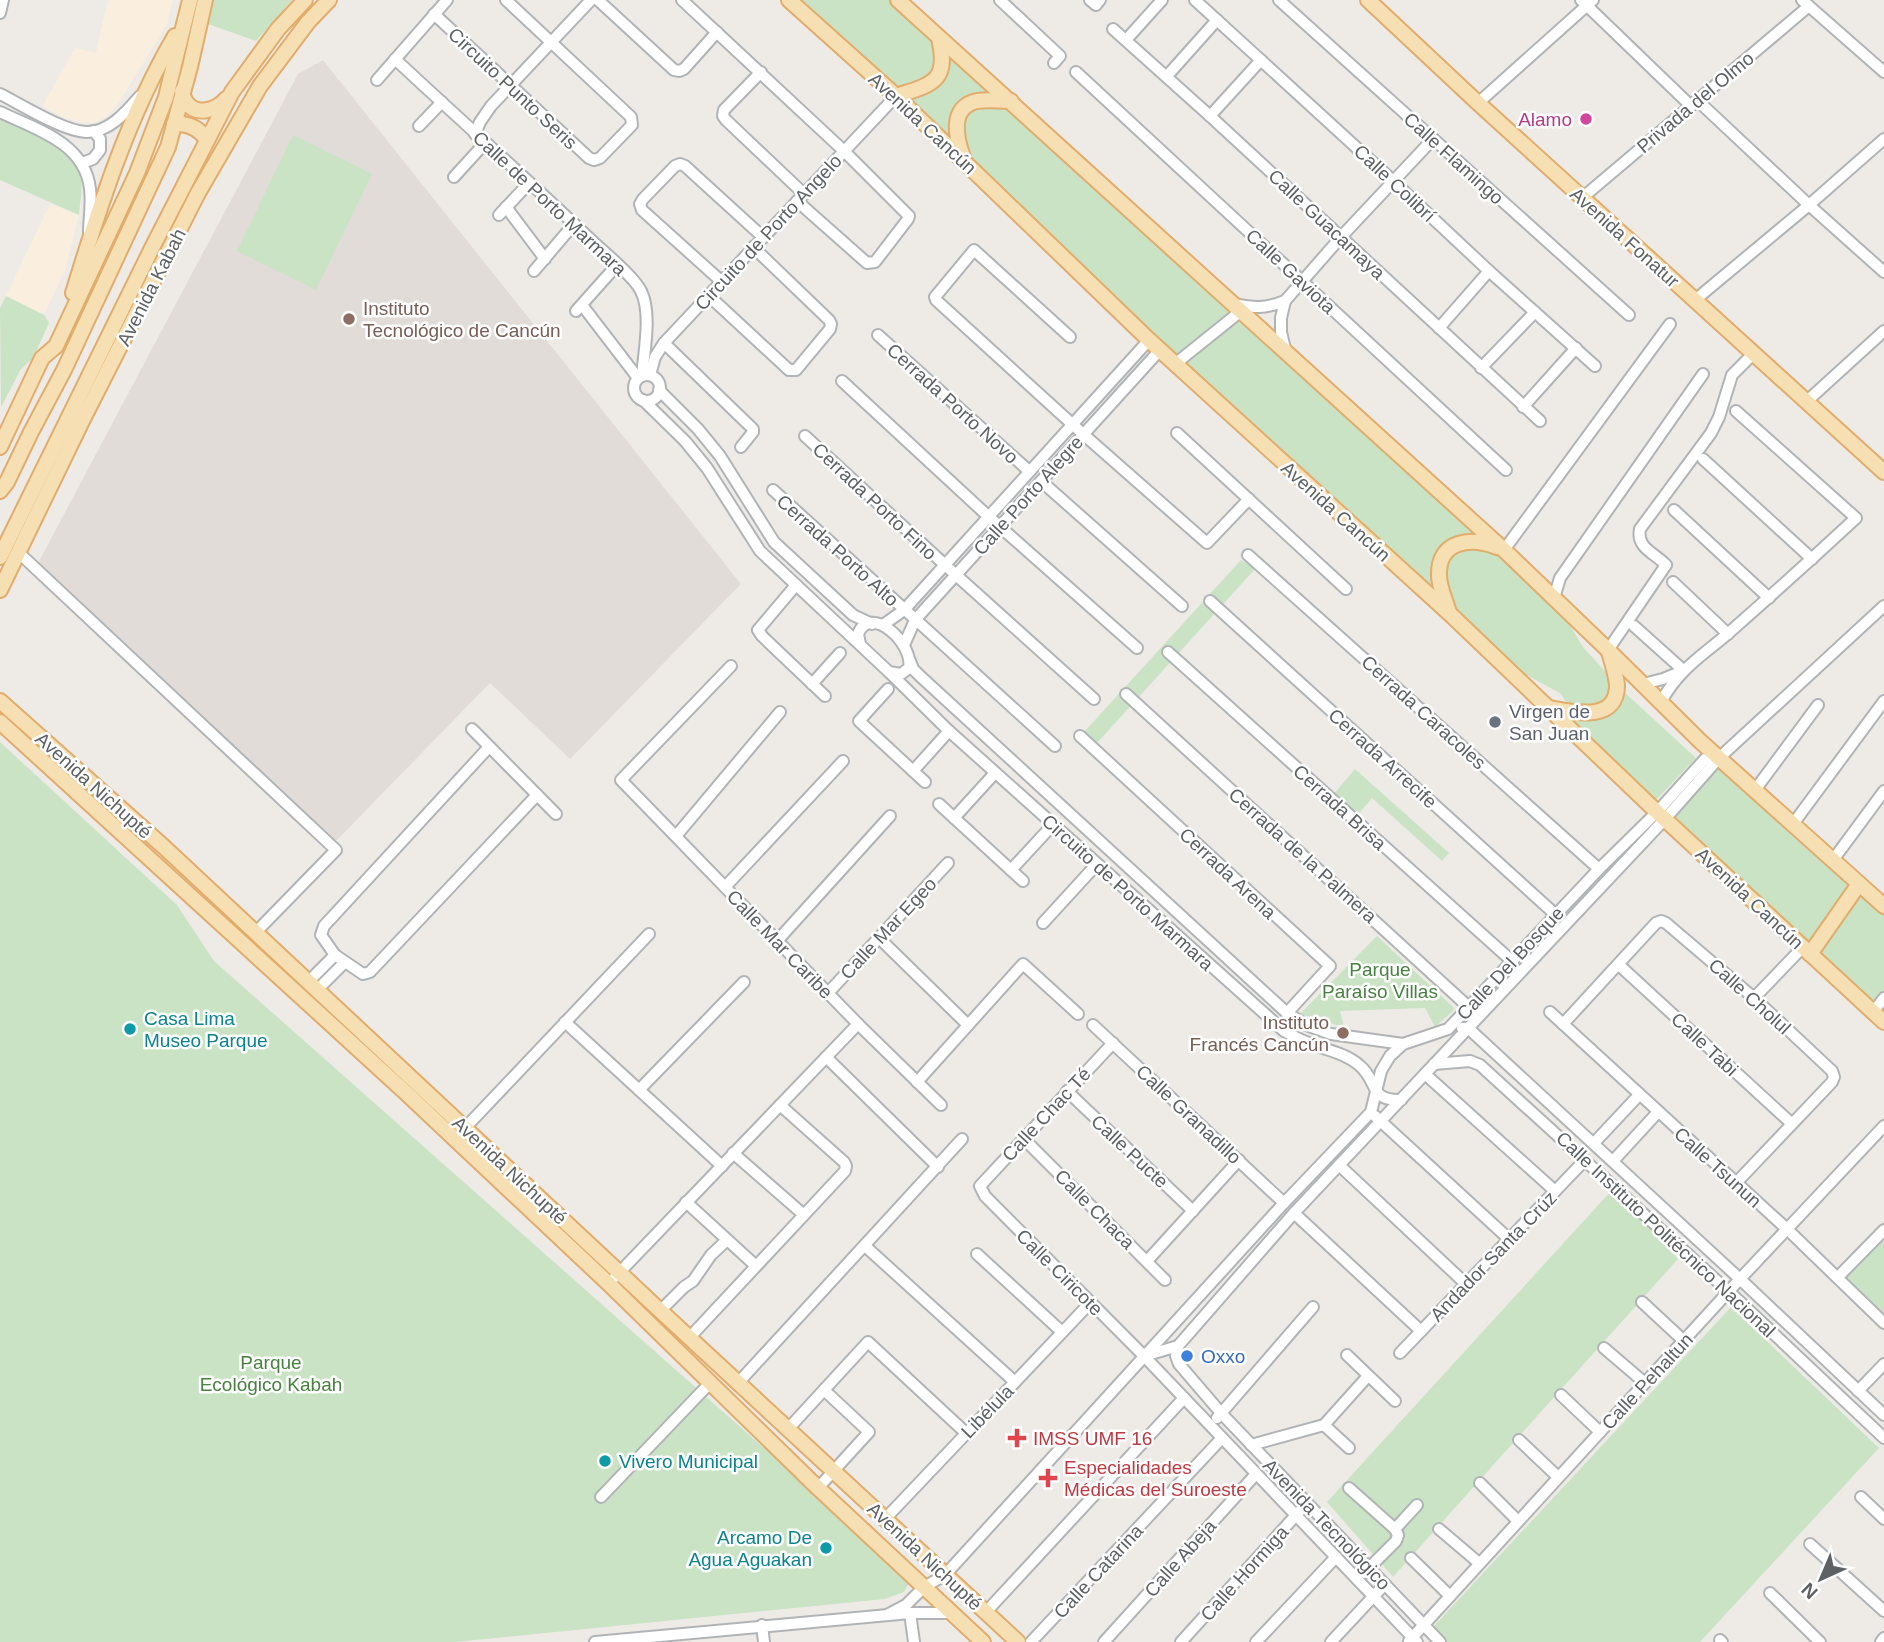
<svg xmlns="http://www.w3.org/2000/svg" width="1884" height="1642" font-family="Helvetica,sans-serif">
<rect width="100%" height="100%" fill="#eeebe6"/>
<g fill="#faefdf">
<path d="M108 0H173L167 24 118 104 111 112 103 119 92 123 79 122 62 117 43 106 75 48 96 53Z"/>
<path d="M50 204 79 215 65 270 44 315 6 296Z"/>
</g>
<path fill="#e1dcd7" d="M323 60 741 584 570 759 490 683 334 843 37 565 298 74Z"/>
<g fill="#cae3c5">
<path d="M214 0H292L256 41 208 24Z"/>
<path d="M789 0H898L1261 329 1454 516 1565 617 1583 647 1622 690 1696 758 1656 800 1568 718 1579 720 1560 693 1519 671 1267 436 1175 364Z"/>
<path d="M0 118C21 129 67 146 78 167 85 180 80 201 79 215L0 180Z"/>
<path d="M293 135 372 174 316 290 237 251Z"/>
<path d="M6 296 44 315 49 323 33 358 21 369 1 407 0 308Z"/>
<path d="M1241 560 1255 569 1097 743 1085 731Z"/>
<path d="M0 742 177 905 214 961 894 1563 906 1575 909 1583 904 1592 885 1599 455 1642H0Z"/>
<path d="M1719 758 1884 905V1021L1665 819Z"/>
<path d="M1355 769 1449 853 1442 861 1372 798 1356 817 1333 795Z"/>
<path d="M1377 936 1455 1009 1435 1027 1425 1008 1340 1011 1344 1027 1300 1014Z"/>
<path d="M1612 1190 1678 1259 1393 1577 1327 1502Z"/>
<path d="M1884 1231V1315L1881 1318 1838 1278Z"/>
<path d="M1731 1307 1879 1448 1700 1642H1447L1432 1628Z"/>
</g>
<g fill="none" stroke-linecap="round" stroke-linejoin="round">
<defs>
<g id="minor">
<path d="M598 0 674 70 679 71 684 69 717 32"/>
<path d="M682 0 844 151 909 216 908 219 875 262 867 263 797 201"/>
<path d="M1000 0 1060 56 1054 63"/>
<path d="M1090 0 1096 5 1100 0"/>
<path d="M1195 0 1393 181 1489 271 1595 366"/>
<path d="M1279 0 1629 315"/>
<path d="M1581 0 1691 106"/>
<path d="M1802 0 1884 72"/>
<path d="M0 13 3 0"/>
<path d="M434 14 589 158 594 160 600 158 632 125 631 117 506 0"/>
<path d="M1113 29 1210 116 1540 421"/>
<path d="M1126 40 1162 0"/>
<path d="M395 59C459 119 525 177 588 237 601 250 633 275 641 291 652 313 644 352 642 376"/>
<path d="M761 72 724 110 723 116 726 120 804 194"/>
<path d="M1076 72 1506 470"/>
<path d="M1167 76 1217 20"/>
<path d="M377 80 447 0"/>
<path d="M0 94C22 105 63 131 86 132 109 133 127 111 140 96"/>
<path d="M1697 100 1809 205 1884 272"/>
<path d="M1478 103 1593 0"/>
<path d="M0 112C36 129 85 143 90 189 92 203 89 219 89 233"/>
<path d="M1210 116 1261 60"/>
<path d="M419 126 442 102"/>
<path d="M475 134 480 122 491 106 591 0"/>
<path d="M82 163 93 159 100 150V139L94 131"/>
<path d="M454 177 485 143"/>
<path d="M1582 198 1809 6"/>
<path d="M506 207 545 259"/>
<path d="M499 215 529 183"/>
<path d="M534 271 574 224"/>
<path d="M721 281 642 210 640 204 643 199 675 166 680 164 685 166 763 237"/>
<path d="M708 295 789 370H796L830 329 831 324 829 320 753 247"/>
<path d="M1695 300 1809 205 1884 139"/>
<path d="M1233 304C1255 308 1264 309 1285 301"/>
<path d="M582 305 638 378"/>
<path d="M576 311 617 265"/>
<path d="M1439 328 1489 271"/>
<path d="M878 335 1029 471"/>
<path d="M1070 337 974 250 935 297 936 300 1083 434 1207 543 1249 499"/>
<path d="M664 343 753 429V432L741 447"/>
<path d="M1286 353 1281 332V318L1285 301 1341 237 1433 139"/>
<path d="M1175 364 1241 311"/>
<path d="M1481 368 1535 312"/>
<path d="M650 375 655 357 664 343 896 96"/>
<circle cx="647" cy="388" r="13"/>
<path d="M842 381 989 517 1137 648"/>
<path d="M659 390 698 429 720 456 774 542 853 615 872 624"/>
<path d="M643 400 685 441 707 468 760 551 889 672 901 674 909 668C914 643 870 603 858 634L860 644"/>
<path d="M1806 402 1884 331"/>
<path d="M1523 407 1576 348"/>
<path d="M1177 433 1346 589"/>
<path d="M805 436 956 575 1094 699"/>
<path d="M1703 459 1812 559"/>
<path d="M1041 481 1182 606"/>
<path d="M773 490 1055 746"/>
<path d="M1674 510 1769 598"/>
<path d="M1504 550 1670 324"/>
<path d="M18 552 336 850 256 932"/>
<path d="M1248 555 1599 869"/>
<path d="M1673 582 1728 634"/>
<path d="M796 585 758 630 762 636 825 696"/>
<path d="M1554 598 1560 578 1703 374"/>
<path d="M1210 601 1556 915"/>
<path d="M883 625 904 610 1149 340"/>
<path d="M1634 626 1683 670"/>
<path d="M904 645 915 620 1160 350"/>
<path d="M1608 650 1666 565C1655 553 1636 548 1640 529L1711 433 1719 417 1732 375 1753 354"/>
<path d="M1168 652 1513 962"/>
<path d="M910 661 913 669 920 676 1287 1013 1306 1025 1331 1034 1403 1044"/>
<path d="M731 666 621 780 858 1024 941 1105"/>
<path d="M889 672 949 731 1284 1031C1292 1035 1300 1040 1309 1043 1326 1050 1345 1053 1359 1065 1379 1081 1368 1101 1401 1100"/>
<path d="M812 684 840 653"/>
<path d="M1643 684 1663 679 1680 672"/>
<path d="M888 689 859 721 925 782"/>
<path d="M1126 694 1473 1011"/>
<path d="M1661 702C1680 667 1704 655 1732 630 1774 593 1815 556 1856 518L1736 411"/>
<path d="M472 729 556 814"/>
<path d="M1080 736 1330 966 1287 1013"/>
<path d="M489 747 324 926 321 935 335 955 363 974 370 972 537 795"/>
<path d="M913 771 949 731"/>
<path d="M1755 790 1818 705"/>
<path d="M939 804 1023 881"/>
<path d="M954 818 995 773"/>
<path d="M1793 824 1884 701"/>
<path d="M676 836 780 712"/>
<path d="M1833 860 1884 791"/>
<path d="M1011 870 1047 831"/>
<path d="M725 887 843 761"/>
<path d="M1043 923 1097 864"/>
<path d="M879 938 968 1025"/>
<path d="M777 941 890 816"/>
<path d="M1619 965 1791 1123"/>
<path d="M309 981 335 955"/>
<path d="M317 990 344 963"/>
<path d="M828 993 948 863"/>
<path d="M1754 998 1802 948"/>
<path d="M1550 1012 1788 1230 1884 1323"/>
<path d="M1873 1012 1884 998"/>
<path d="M565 1022 722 1166"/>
<path d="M1563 1024 1656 923 1661 921 1666 923 1754 998 1832 1071 1834 1077 1832 1082 1736 1183"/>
<path d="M1093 1025 1284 1203"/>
<path d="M1462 1028H1468L1740 1279 1884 1415"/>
<path d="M1113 1043 980 1186 985 1196 1144 1356 1417 1642"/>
<path d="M826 1057 938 1167"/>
<path d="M1434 1064 1470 1061 1480 1065 1739 1301 1884 1438"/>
<path d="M1425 1074 1555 1191"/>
<path d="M917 1082 1023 964 1078 1014"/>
<path d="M639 1090 744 982"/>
<path d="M1067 1091 1193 1211"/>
<path d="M1375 1116 1509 1239"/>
<path d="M465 1128 649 934"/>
<path d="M1023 1138 1165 1280"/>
<path d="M1594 1143 1639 1095"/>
<path d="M733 1153 804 1215"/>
<path d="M1613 1161 1658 1112"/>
<path d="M1339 1165 1466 1284"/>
<path d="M686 1202 756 1266"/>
<path d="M1294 1213 1421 1331"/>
<path d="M865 1246 1015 1382"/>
<path d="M977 1254 1062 1332"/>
<path d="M1147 1261 1239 1160"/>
<path d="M615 1277 858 1024"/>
<path d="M1838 1277 1884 1230"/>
<path d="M1642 1302 1684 1341"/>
<path d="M660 1311 684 1287 693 1281 711 1255 727 1240"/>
<path d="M690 1337 845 1171 846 1166 844 1162 780 1105"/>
<path d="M1604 1348 1645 1383"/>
<path d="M1400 1353 1585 1160"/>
<path d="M1347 1355 1395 1401"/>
<path d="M1144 1356 1178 1346"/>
<path d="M738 1383 962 1139"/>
<path d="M1858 1391 1884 1364"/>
<path d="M1561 1395 1600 1432"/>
<path d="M1217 1418 1313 1307"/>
<path d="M1324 1425 1349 1448"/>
<path d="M788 1429 868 1342 966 1433"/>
<path d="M1519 1440 1558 1477"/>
<path d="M1251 1445 1324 1425 1368 1376"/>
<path d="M1480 1483 1518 1521"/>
<path d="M818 1488 869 1432 824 1390"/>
<path d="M1349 1488 1395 1529 1398 1535 1396 1541 1364 1573"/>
<path d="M601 1497 710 1383"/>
<path d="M1861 1497 1884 1519"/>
<path d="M885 1519 1090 1303"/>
<path d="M1395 1529 1417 1505"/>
<path d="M1439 1529 1479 1563"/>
<path d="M1810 1544 1884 1611"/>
<path d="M1411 1558 1450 1596"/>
<path d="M1770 1593 1820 1642"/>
<path d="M986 1612 1184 1398"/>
<path d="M910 1613 914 1642"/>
<path d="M887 1615 906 1605 924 1587 945 1575 1284 1203 1371 1112 1381 1071 1390 1056 1403 1044 1448 1029 1599 869 1657 812 1705 759 1711 757 1719 758"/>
<path d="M762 1625 764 1642"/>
<path d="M1720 1640 1722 1642"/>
<path d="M1409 1641 1740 1279 1884 1126"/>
<path d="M595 1642 910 1613H952"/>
<path d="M1031 1642 1222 1438"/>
<path d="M1104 1642 1256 1474"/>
<path d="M1181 1642 1307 1503"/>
<path d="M1256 1642 1336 1557"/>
<path d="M1331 1642 1385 1584"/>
<path d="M1440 1642 1221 1413 1179 1364 1176 1356 1178 1346 1294 1213 1665 819 1719 758 1884 606"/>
<path d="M1881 1642 1884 1638"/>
</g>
<g id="major">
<path d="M789 0 896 96 1149 340 1449 613 1657 812 1884 1022"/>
<path d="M898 0 1504 550 1608 650 1701 742 1884 906"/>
<path d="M1368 0 1478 103 1884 472"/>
<path d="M182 91C182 92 185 102 186 102 196 117 217 110 226 99"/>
<path d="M896 96C933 84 949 82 939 38"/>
<path d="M174 124C188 123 199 128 207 140"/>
<path d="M963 157C956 138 949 107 977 101 988 99 1000 101 1011 101"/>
<path d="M73 293C100 205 128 116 175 36"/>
<path d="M0 447 42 358 56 346 137 173 166 97 190 0"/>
<path d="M0 491 7 482 31 432 64 370 168 147 190 67 205 0"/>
<path d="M0 557 153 246 232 92 278 29 305 0"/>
<path d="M0 590 83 419 198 193 260 86 308 22 329 0"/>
<path d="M1449 613C1446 601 1439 588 1439 575 1438 540 1471 537 1497 547"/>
<path d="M0 701 164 847 653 1304 1018 1642"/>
<path d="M1549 708C1573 712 1617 723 1617 685 1616 674 1612 662 1609 652"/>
<path d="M0 722 404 1091 609 1284 818 1488 983 1642"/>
<path d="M1810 954 1859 884"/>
</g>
</defs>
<use href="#minor" stroke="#b1b4b6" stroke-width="14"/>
<use href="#major" stroke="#e1ac6c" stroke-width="18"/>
<use href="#minor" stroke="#fff" stroke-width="10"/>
<use href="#major" stroke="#f6e0b3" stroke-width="14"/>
</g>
<circle fill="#d1479c" stroke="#fff" stroke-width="2.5" cx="1586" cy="119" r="7"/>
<g fill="#8d6e63" stroke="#fff" stroke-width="2.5">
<circle cx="349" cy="319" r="7"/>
<circle cx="1343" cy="1033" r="7"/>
</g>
<circle fill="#6b7280" stroke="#fff" stroke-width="2.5" cx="1495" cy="722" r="7"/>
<g fill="#0f9aa8" stroke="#fff" stroke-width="2.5">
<circle cx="130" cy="1029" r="7"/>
<circle cx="605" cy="1461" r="7"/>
<circle cx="826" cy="1548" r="7"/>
</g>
<circle fill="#3f7fe0" stroke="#fff" stroke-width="2.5" cx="1187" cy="1356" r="7"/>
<g fill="#e0444e" stroke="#fff" stroke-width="2.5">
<path d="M1013.5 1427.5h7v7h7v7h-7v7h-7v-7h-7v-7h7z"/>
<path d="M1044.5 1467.5h7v7h7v7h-7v7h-7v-7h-7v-7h7z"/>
</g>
<g text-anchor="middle" stroke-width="5" stroke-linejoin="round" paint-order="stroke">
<g font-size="19" fill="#5e6264" stroke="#fff">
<text transform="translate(513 88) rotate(43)" y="7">Circuito Punto Seris</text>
<text transform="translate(1695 102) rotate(-40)" y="7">Privada del Olmo</text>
<text transform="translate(923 123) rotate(43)" y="7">Avenida Cancún</text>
<text transform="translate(1454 158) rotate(42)" y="7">Calle Flamingo</text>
<text transform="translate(1395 183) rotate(43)" y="7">Calle Colibrí</text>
<text transform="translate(550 203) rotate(43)" y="7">Calle de Porto Marmara</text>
<text transform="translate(1327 224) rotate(43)" y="7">Calle Guacamaya</text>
<text transform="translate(768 232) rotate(-47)" y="7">Circuito de Porto Angelo</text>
<text transform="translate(1625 237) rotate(42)" y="7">Avenida Fonatur</text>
<text transform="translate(1291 271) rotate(43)" y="7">Calle Gaviota</text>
<text transform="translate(151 287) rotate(-63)" y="7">Avenida Kabah</text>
<text transform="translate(953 403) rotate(42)" y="7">Cerrada Porto Novo</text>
<text transform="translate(1028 495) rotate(-48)" y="7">Calle Porto Alegre</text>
<text transform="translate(875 501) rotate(43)" y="7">Cerrada Porto Fino</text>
<text transform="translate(1336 511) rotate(42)" y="7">Avenida Cancún</text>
<text transform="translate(838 550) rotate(42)" y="7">Cerrada Porto Alto</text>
<text transform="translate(1424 712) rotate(42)" y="7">Cerrada Caracoles</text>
<text transform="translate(1383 758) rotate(42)" y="7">Cerrada Arrecife</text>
<text transform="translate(94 785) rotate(42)" y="7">Avenida Nichupté</text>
<text transform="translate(1340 807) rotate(42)" y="7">Cerrada Brisa</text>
<text transform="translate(1303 855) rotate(42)" y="7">Cerrada de la Palmera</text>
<text transform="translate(1228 873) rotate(43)" y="7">Cerrada Arena</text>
<text transform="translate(1128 892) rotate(42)" y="7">Circuito de Porto Marmara</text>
<text transform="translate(1750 898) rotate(43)" y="7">Avenida Cancún</text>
<text transform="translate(888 928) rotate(-47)" y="7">Calle Mar Egeo</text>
<text transform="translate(780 944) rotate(46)" y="7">Calle Mar Caribe</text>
<text transform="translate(1510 963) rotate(-47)" y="7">Calle Del Bosque</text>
<text transform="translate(1750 996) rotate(42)" y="7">Calle Cholul</text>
<text transform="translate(1705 1044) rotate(43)" y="7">Calle Tabi</text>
<text transform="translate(1046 1114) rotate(-47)" y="7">Calle Chac Té</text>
<text transform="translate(1189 1114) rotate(43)" y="7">Calle Granadillo</text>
<text transform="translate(1130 1151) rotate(43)" y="7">Calle Pucte</text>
<text transform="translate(1718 1167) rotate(42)" y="7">Calle Tsunun</text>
<text transform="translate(510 1170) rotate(43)" y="7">Avenida Nichupté</text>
<text transform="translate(1095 1209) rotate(45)" y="7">Calle Chaca</text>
<text transform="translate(1666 1234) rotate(43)" y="7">Calle Instituto Politécnico Nacional</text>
<text transform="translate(1493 1256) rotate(-46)" y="7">Andador Santa Crúz</text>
<text transform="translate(1060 1272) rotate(45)" y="7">Calle Ciricote</text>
<text transform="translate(1647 1381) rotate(-47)" y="7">Calle Pehaltun</text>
<text transform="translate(987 1411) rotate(-46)" y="7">Libélula</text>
<text transform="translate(1327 1524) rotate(46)" y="7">Avenida Tecnológico</text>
<text transform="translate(925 1556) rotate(43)" y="7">Avenida Nichupté</text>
<text transform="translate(1180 1558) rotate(-48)" y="7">Calle Abeja</text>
<text transform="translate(1098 1571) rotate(-47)" y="7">Calle Catarina</text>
<text transform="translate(1244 1573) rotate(-48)" y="7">Calle Hormiga</text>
</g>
<g font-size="19" fill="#b23c85" stroke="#fff" text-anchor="end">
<text x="1572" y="126">Alamo</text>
</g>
<g font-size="19" fill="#785e54" stroke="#fff" text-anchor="start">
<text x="363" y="315">Instituto<tspan x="363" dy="22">Tecnológico de Cancún</tspan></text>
<text x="1329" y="1029" text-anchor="end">Instituto<tspan x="1329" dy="22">Francés Cancún</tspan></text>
</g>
<g font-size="19" fill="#5b616d" stroke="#fff" text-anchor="start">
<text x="1509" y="718">Virgen de<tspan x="1509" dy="22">San Juan</tspan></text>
</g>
<g font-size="19" fill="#488140" stroke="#fff">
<text x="1380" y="976">Parque<tspan x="1380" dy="22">Paraíso Villas</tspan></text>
<text x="271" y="1369">Parque<tspan x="271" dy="22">Ecológico Kabah</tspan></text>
</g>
<g font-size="19" fill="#0d838f" stroke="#fff" text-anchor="start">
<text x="144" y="1025">Casa Lima<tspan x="144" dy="22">Museo Parque</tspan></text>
<text x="619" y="1468">Vivero Municipal</text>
<text x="812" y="1544" text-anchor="end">Arcamo De<tspan x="812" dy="22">Agua Aguakan</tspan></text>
</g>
<g font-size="19" fill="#366cbe" stroke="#fff" text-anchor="start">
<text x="1201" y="1363">Oxxo</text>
</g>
<g font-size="19" fill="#be3a42" stroke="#fff" text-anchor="start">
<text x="1033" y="1445">IMSS UMF 16</text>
<text x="1064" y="1474">Especialidades<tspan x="1064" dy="22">Médicas del Suroeste</tspan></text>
</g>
</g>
<g transform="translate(1821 1579) rotate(224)" stroke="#ffffff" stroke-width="5" paint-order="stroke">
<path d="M0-5L12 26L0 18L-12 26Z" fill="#5e6264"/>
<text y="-10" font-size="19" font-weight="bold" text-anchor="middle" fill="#5e6264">N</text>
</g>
</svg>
